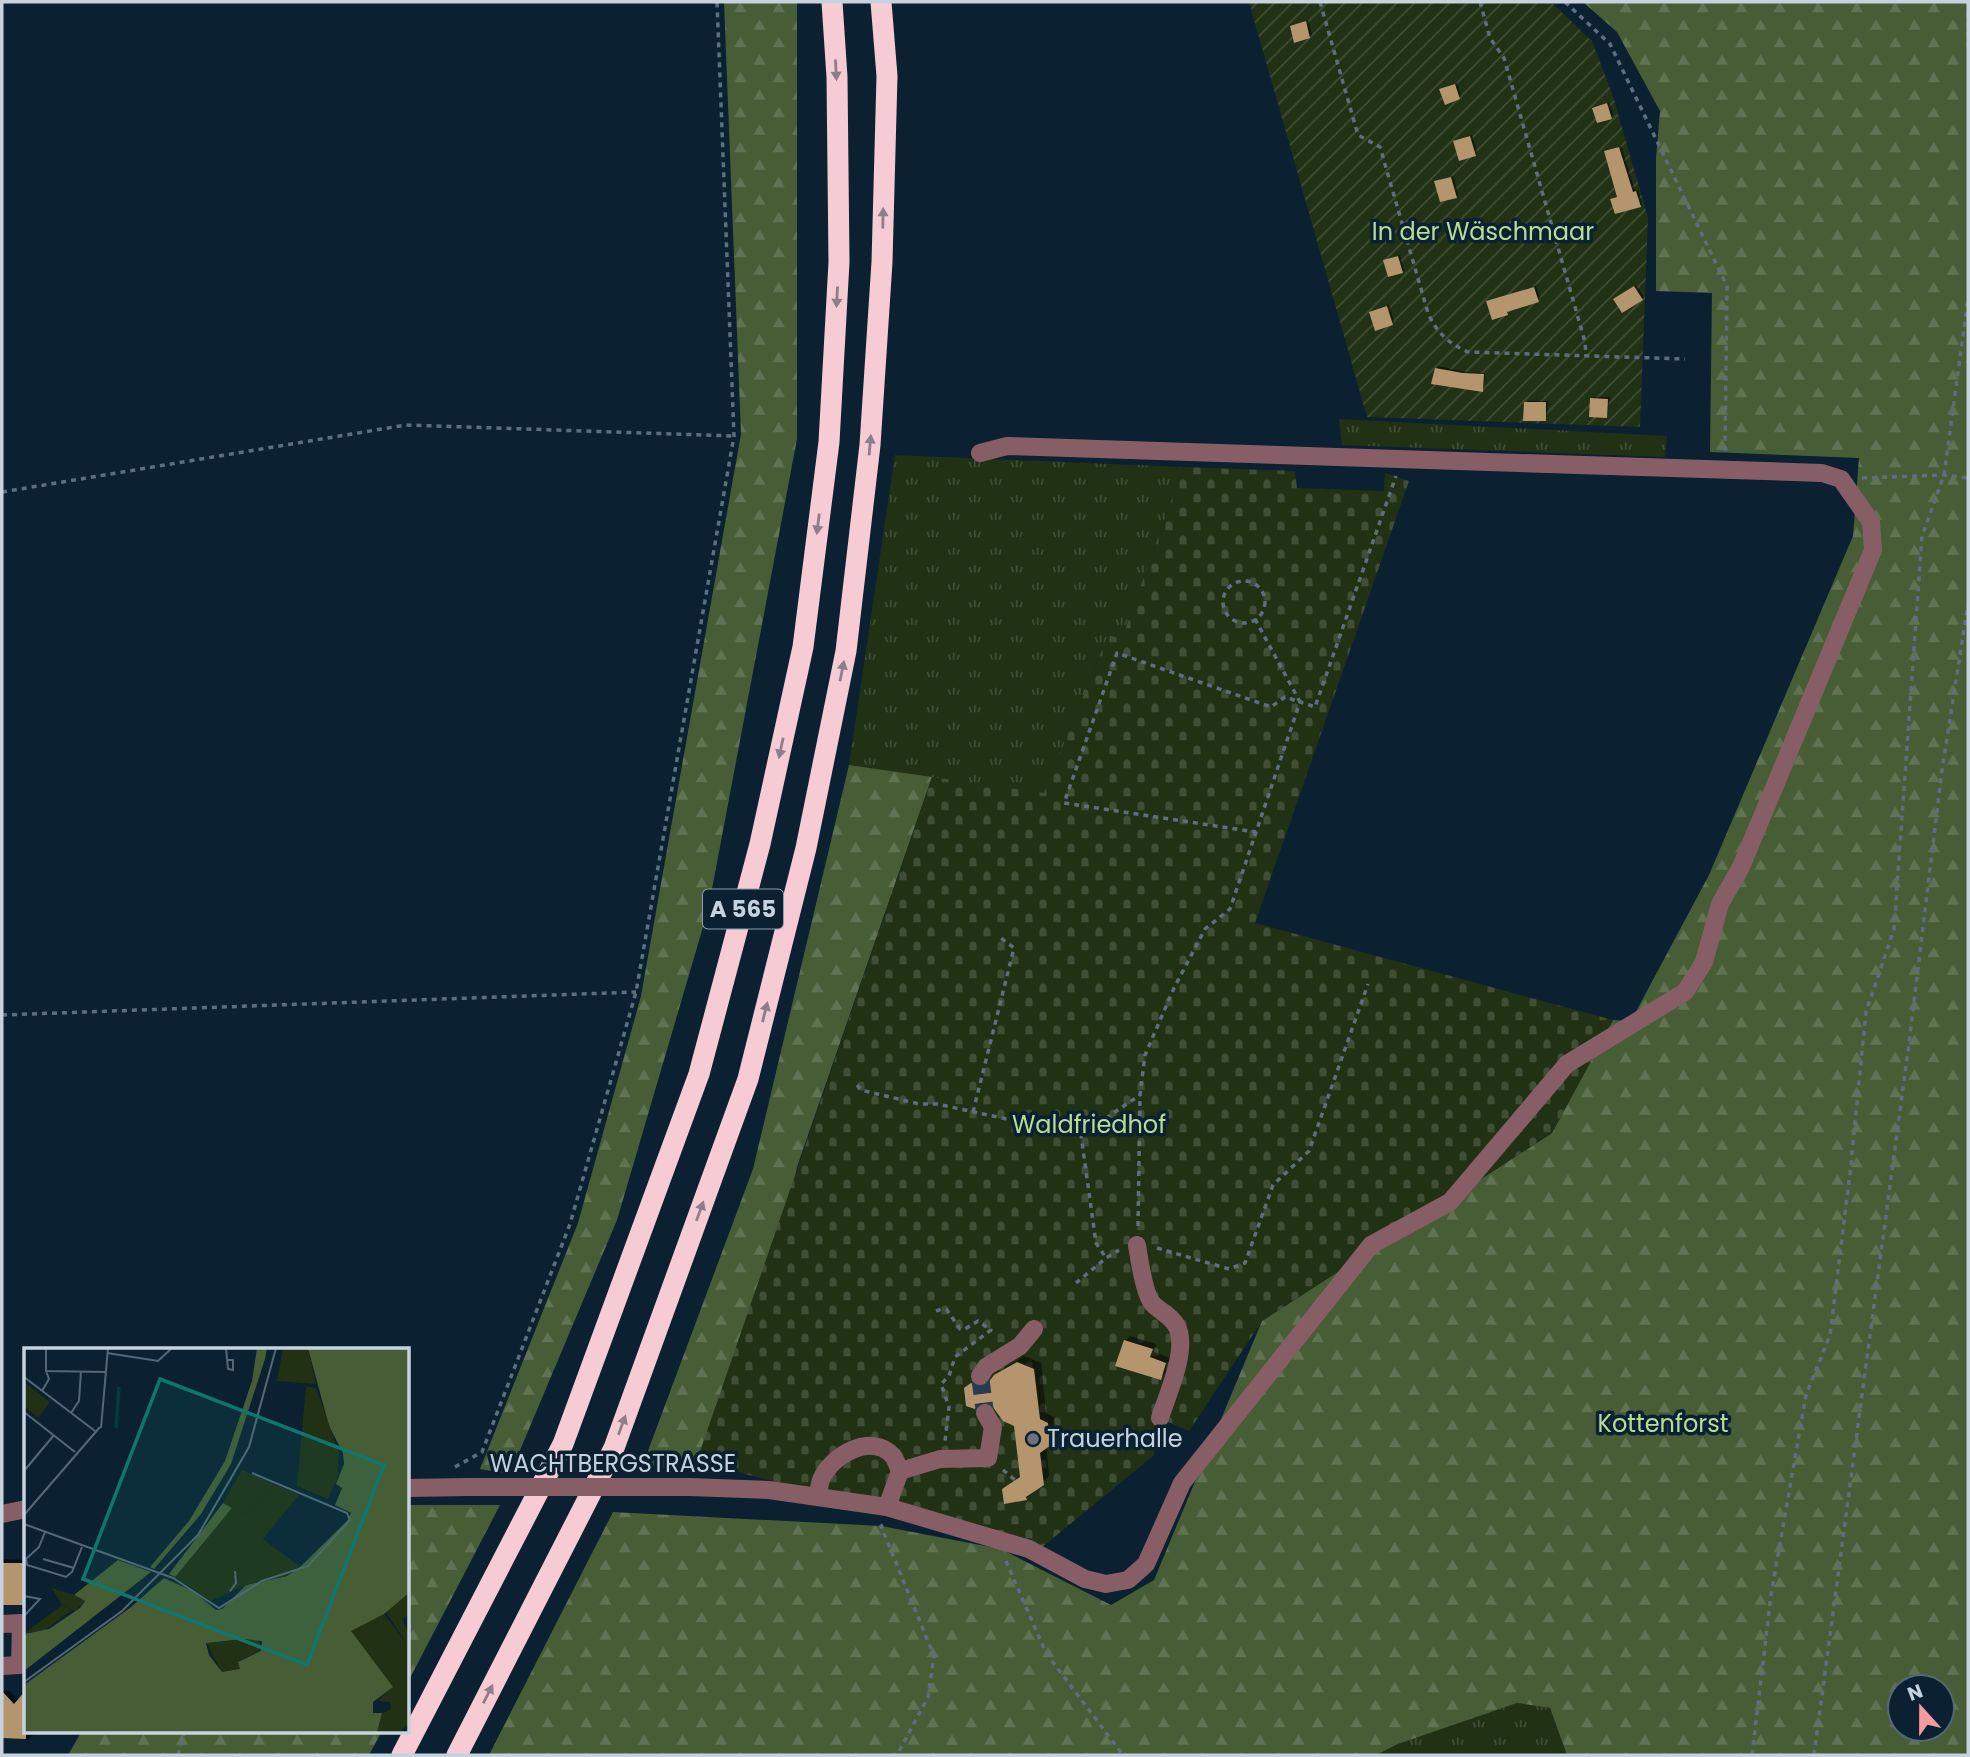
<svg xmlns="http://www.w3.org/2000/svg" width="1970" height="1757" font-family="Poppins,sans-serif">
<defs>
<pattern id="grass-tufts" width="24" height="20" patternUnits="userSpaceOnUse" patternTransform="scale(1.75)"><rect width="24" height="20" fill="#213114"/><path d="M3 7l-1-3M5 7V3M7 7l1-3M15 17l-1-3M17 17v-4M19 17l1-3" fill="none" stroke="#404e36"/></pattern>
<pattern id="forest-firs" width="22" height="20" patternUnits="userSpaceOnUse" patternTransform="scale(1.75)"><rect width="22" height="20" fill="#475d36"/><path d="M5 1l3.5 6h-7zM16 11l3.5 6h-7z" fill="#607353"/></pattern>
<pattern id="cemetery-stones" width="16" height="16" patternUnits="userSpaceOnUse" patternTransform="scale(1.75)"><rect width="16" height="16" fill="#213114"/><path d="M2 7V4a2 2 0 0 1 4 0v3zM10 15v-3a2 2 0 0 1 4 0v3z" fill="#404e36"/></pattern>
<pattern id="garden-furrows" width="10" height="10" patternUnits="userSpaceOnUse" patternTransform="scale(1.75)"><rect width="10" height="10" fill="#213114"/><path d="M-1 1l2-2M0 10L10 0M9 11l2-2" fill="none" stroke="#404e36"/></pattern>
</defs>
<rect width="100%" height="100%" fill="#0b2132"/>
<g fill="url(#grass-tufts)">
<path d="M1339 419 1667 436 1665 457 1342 445Z"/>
<path d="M895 455 1183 467 1122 640 1108 635 1044 794 849 765Z"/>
<path d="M1517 1703 1550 1708 1567 1755H1376L1398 1744Z"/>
</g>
<g fill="url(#forest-firs)" fill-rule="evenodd">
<path d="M724 2H797V439L708 910 617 1220 510 1474 480 1469 578 1223 641 996 741 434Z"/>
<path d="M1583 2H1968V1755H1567L1550 1708 1517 1703 1398 1744 1376 1755H489L613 1512 881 1526 1001 1549 1111 1605 1154 1580 1262 1321 1552 1133 1613 1020 1631 1021 1709 875 1853 536 1859 458 1710 452 1712 293 1656 291V158L1660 111 1617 32ZM1900 1687H1942V1729H1900Z"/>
<path d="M849 765 932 777 797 1167 737 1472 642 1467 753 1169Z"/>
<path d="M408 1505H500L408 1682Z"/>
<path d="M82 1731H382L369 1755H68Z"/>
</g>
<path fill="url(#cemetery-stones)" d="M1183 467 1295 471 1297 488 1384 491 1385 473 1409 481 1255 923 1613 1020 1552 1133 1262 1321 1189 1431 1166 1421 1153 1456 1041 1548 737 1472 694 1469 932 777 1044 793 1108 635 1122 639Z"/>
<path fill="url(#garden-furrows)" d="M1249 2H1551L1592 41 1613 96 1648 218 1640 427 1367 417Z"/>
<g fill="#0007">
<path d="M1308 20 1312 35 1310 37 1292 26Z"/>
<path d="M1457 83 1461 96 1459 98 1443 88Z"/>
<path d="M1609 102 1613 115 1611 117 1594 109Z"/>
<path d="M1472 135 1477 153 1475 155 1455 142Z"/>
<path d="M1621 146 1635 191 1638 190 1642 203 1640 205 1612 199 1619 196 1606 152Z"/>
<path d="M1453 176 1458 194 1456 196 1436 182Z"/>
<path d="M1400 255 1404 270 1402 272 1385 260Z"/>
<path d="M1636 285 1644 297 1642 299 1617 297Z"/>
<path d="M1536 286 1540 298 1538 300 1509 309 1507 314 1488 301Z"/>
<path d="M1389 305 1394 322 1392 324 1371 312Z"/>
<path d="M1438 366 1466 372 1485 373 1484 388 1482 390 1436 368Z"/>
<path d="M1594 397H1610L1607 416 1592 399Z"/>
<path d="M1528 401H1548L1547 417 1545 419 1526 403Z"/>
<path d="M1130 1336 1156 1344 1154 1352 1170 1358 1165 1373 1160 1378 1125 1341Z"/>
<path d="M1024 1356 1041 1363 1046 1413 1054 1417 1056 1437 1046 1446 1049 1476 1026 1499 1004 1490 1021 1475 1015 1425 991 1401 966 1389 979 1377 986 1381 993 1380 1003 1369Z"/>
<path d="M2 1559 26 1560V1603H4V1598H2Z"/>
<path d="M2 1691H10L19 1701 26 1693V1731H37L27 1741 22 1737 4 1736 2 1738Z"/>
</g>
<g fill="#b5956e">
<path d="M1306 21 1310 38 1294 43 1290 26Z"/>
<path d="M1455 84 1460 99 1445 105 1439 89Z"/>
<path d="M1607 103 1612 119 1597 123 1592 108Z"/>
<path d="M1470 136 1476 156 1459 161 1453 141Z"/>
<path d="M1619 147 1633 192 1636 191 1641 207 1615 214 1610 199 1617 197 1604 151Z"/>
<path d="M1451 177 1457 198 1440 202 1434 181Z"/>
<path d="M1398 256 1403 273 1388 277 1383 260Z"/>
<path d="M1634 286 1643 300 1622 313 1613 299Z"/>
<path d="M1534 287 1539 302 1507 312 1508 315 1492 320 1486 301Z"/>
<path d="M1387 306 1393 325 1375 331 1369 312Z"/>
<path d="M1435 368 1463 373 1484 374 1483 392 1431 384Z"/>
<path d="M1590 398 1608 399 1607 418 1589 417Z"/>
<path d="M1524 402H1546V421H1523Z"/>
<path d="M1124 1340 1153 1349 1150 1357 1166 1363 1161 1380 1115 1366Z"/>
<path d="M1017 1362 1034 1369 1040 1419 1048 1423 1051 1445 1040 1453 1044 1485 1026 1497 1027 1500 1004 1504 1002 1489 1020 1477 1014 1426 1003 1421 990 1403H980L975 1409 966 1406 964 1388 971 1383 979 1387 986 1386 994 1375Z"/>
<rect x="3" y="1563" width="23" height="42"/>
<path d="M26 1690V1739L2 1738V1691L14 1704Z"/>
</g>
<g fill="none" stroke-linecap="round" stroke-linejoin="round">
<path stroke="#273c4c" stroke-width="18" stroke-dasharray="18 9" stroke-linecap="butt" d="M980 1376 985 1413"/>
<g stroke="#5d6f7e" stroke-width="3.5" stroke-dasharray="5 5" stroke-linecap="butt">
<path d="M1320 2 1358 135 1380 147 1428 313C1436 332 1449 344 1468 352L1685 359"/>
<path d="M1480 2 1490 38 1504 58 1585 342 1586 357"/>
<path d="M1565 2 1610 44 1727 286 1725 451"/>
<path d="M1968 2V48"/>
<path d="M1862 478 1944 475 1968 478"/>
<path d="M2 492 406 425 734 436"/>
<circle cx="1244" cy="602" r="21"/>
<path d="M1255 619 1300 702 1285 697 1271 707 1117 653 1064 803 1256 832"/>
<path d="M2 1015 636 992"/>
<path d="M857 1085 861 1090 919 1104H937L1081 1135 1096 1243 1106 1258"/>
<path d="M973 1112 1014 948 998 936"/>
<path d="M1081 1135 1140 1095"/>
<path d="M1138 1226 1140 1095 1145 1055 1174 988 1205 929 1230 909 1300 702 1315 707 1396 476"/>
<path d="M1157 1248 1229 1269 1245 1263 1273 1185 1309 1151 1368 984"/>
<path d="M1076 1283 1106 1258 1119 1250"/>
<path d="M936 1311 942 1309 947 1310 960 1329H965L978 1321 991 1330 955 1357 949 1376 941 1384 949 1407 945 1441"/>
<path d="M455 1467 482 1452 570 1224 636 992 734 436 717 2"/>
<path d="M1003 1470 1015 1480"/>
<path d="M883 1525 881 1526 934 1656 928 1697 897 1755"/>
<path d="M1006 1561 1046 1653 1123 1755"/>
<path d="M178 1755 185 1731"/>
<path d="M1752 1755 1771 1595 1806 1395 1830 1335 1850 1173 1866 1012 1894 929 1922 536 1944 475 1968 299"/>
<path d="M1814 1755 1909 1043 1942 770 1968 604"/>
</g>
<g stroke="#885e66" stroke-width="18">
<path d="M1137 1245C1139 1258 1144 1293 1152 1303 1160 1312 1173 1316 1178 1329 1187 1353 1167 1395 1160 1418"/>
<path d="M980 1376 986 1367 1020 1346 1034 1329"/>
<path d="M900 1471 940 1459 988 1458 993 1427 985 1413"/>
<path d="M690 1487 769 1490 887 1507 1029 1549 1085 1579 1106 1584 1128 1580 1146 1564 1182 1483 1371 1245 1450 1202 1567 1064 1685 992 1704 962 1720 904 1741 867 1873 550 1871 522 1841 479 1822 473 1007 446 980 453"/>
<path d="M408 1488 468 1487"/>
<path d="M818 1496C819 1491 819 1485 821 1480 831 1455 872 1432 893 1456 896 1460 898 1467 900 1471L887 1507"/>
<path d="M2 1514 26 1509"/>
<path d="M2 1624 21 1623 20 1665 2 1666"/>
</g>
<g stroke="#f7cbd3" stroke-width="21">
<path d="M402 1755 563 1444 699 1074 760 844 803 647 829 442 839 262 837 77 832 2"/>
<path d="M457 1755 614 1448 748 1079 806 848 846 651 870 445 882 262 887 76 881 2"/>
</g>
<path stroke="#885e66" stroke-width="18" d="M468 1487H690"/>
</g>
<defs><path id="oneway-solid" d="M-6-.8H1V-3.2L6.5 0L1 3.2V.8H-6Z" transform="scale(1.75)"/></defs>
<g fill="#8d7e8b">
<use href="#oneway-solid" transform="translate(836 70) rotate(87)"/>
<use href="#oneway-solid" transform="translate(883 218) rotate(-89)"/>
<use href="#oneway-solid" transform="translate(837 297) rotate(93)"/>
<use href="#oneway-solid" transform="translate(870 445) rotate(-85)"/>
<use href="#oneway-solid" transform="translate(818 524) rotate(97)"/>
<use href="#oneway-solid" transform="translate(842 671) rotate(-79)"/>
<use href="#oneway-solid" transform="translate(781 748) rotate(102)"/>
<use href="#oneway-solid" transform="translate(765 1012) rotate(-76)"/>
<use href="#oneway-solid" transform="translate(700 1211) rotate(-70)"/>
<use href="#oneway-solid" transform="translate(622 1425) rotate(-70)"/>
<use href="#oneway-solid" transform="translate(488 1694) rotate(-63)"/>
</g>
<circle fill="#6b7280" stroke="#0b2132" stroke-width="2.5" cx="1033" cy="1439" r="7"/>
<g text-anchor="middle" stroke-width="7" stroke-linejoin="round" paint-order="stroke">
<rect fill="#0b2132" stroke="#8e9eaa" stroke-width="2" x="703" y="889.5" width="80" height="39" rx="5"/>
<g font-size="23" font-weight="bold" fill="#c6d3de">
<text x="743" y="917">A 565</text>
</g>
<g font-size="24" fill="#b7dd9b" stroke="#0b2132">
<text x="1483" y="240">In der Wäschmaar</text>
<text x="1089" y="1133">Waldfriedhof</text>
<text x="1663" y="1432">Kottenforst</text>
</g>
<g font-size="24" fill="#c6d3de" stroke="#0b2132" text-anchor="start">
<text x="1047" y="1447">Trauerhalle</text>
</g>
<g font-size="24" fill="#c6d3de" stroke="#0b2132">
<text x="613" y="1472">WACHTBERGSTRASSE</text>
</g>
</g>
<g transform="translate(24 1348)">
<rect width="385" height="385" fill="#0b2132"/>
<path d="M259 0H284L292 36 253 33ZM218 122 250 136 220 167 199 155ZM385 245V267L378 271 385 286V376L374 385H353L358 365 367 361 366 354 354 353 368 339 326 283 360 266 382 295 362 264ZM38 257 48 262 21 282 1 285ZM234 291 238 303 215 313 217 321 198 325 182 294Z" fill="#213114"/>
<path d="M233 0H243L241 11 207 116 177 166 130 221 126 219 165 173 201 113 228 33ZM284 0H385V245L360 266 327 283 369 339 349 354V365H358L353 385H0V337L107 259 140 230 169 243 192 262 198 261 222 237 263 228 277 218 323 173 327 165 311 157 318 140 312 136 320 116 319 105 305 78ZM219 291 238 293 237 303 214 314 216 321 198 324 185 307 182 295ZM199 155 208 160 155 231 145 226ZM94 212 127 224 0 323V286L25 281 56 260 61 253 50 247Z" fill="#475d36" fill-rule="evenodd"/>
<path d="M250 136 275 147 239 191 275 218 263 228 222 237 187 253 151 229 208 160 220 167Z" fill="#213114"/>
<path d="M0 34 26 54 14 70 0 58ZM28 240 50 247 61 253 51 263 38 257Z" fill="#213114"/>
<path d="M282 38 292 40 315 105 314 128 304 151 273 138Z" fill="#213114"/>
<path fill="none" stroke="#043b3c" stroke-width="3.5" d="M92 80 95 39"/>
<path fill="none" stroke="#566877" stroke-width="2" d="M22 0V23L82 24M202 0 204 21 209 22V12H204M83 5 134 13 148 0M0 29 71 83M18 43 25 31 22 23M0 64 51 104M47 65 55 53 57 23M77 80 84 0M0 123 30 87M0 167 76 79M0 176 149 230 195 260 238 233 284 218 326 172 323 165 228 125M21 184 15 199 2 211 3 217 42 229 48 224 58 199M19 211 50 220M206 243 212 235 211 223M0 248 16 251 0 268M0 334 98 263 174 187 225 99 252 0"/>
<path fill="#0f766e" fill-opacity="0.15" stroke="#0f766e" stroke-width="3.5" d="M136 31 360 117 283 317 59 231Z"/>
<rect width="385" height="385" fill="none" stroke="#c6d3de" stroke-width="3.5"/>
</g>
<rect width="1970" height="1757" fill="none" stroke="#c6d3de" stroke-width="7"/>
<g transform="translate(1921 1708) rotate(339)"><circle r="33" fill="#0b2132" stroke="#566877" stroke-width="2"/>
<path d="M0-5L12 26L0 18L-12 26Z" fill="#f49b9f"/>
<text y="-10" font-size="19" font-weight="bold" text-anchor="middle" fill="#c6d3de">N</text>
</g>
</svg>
